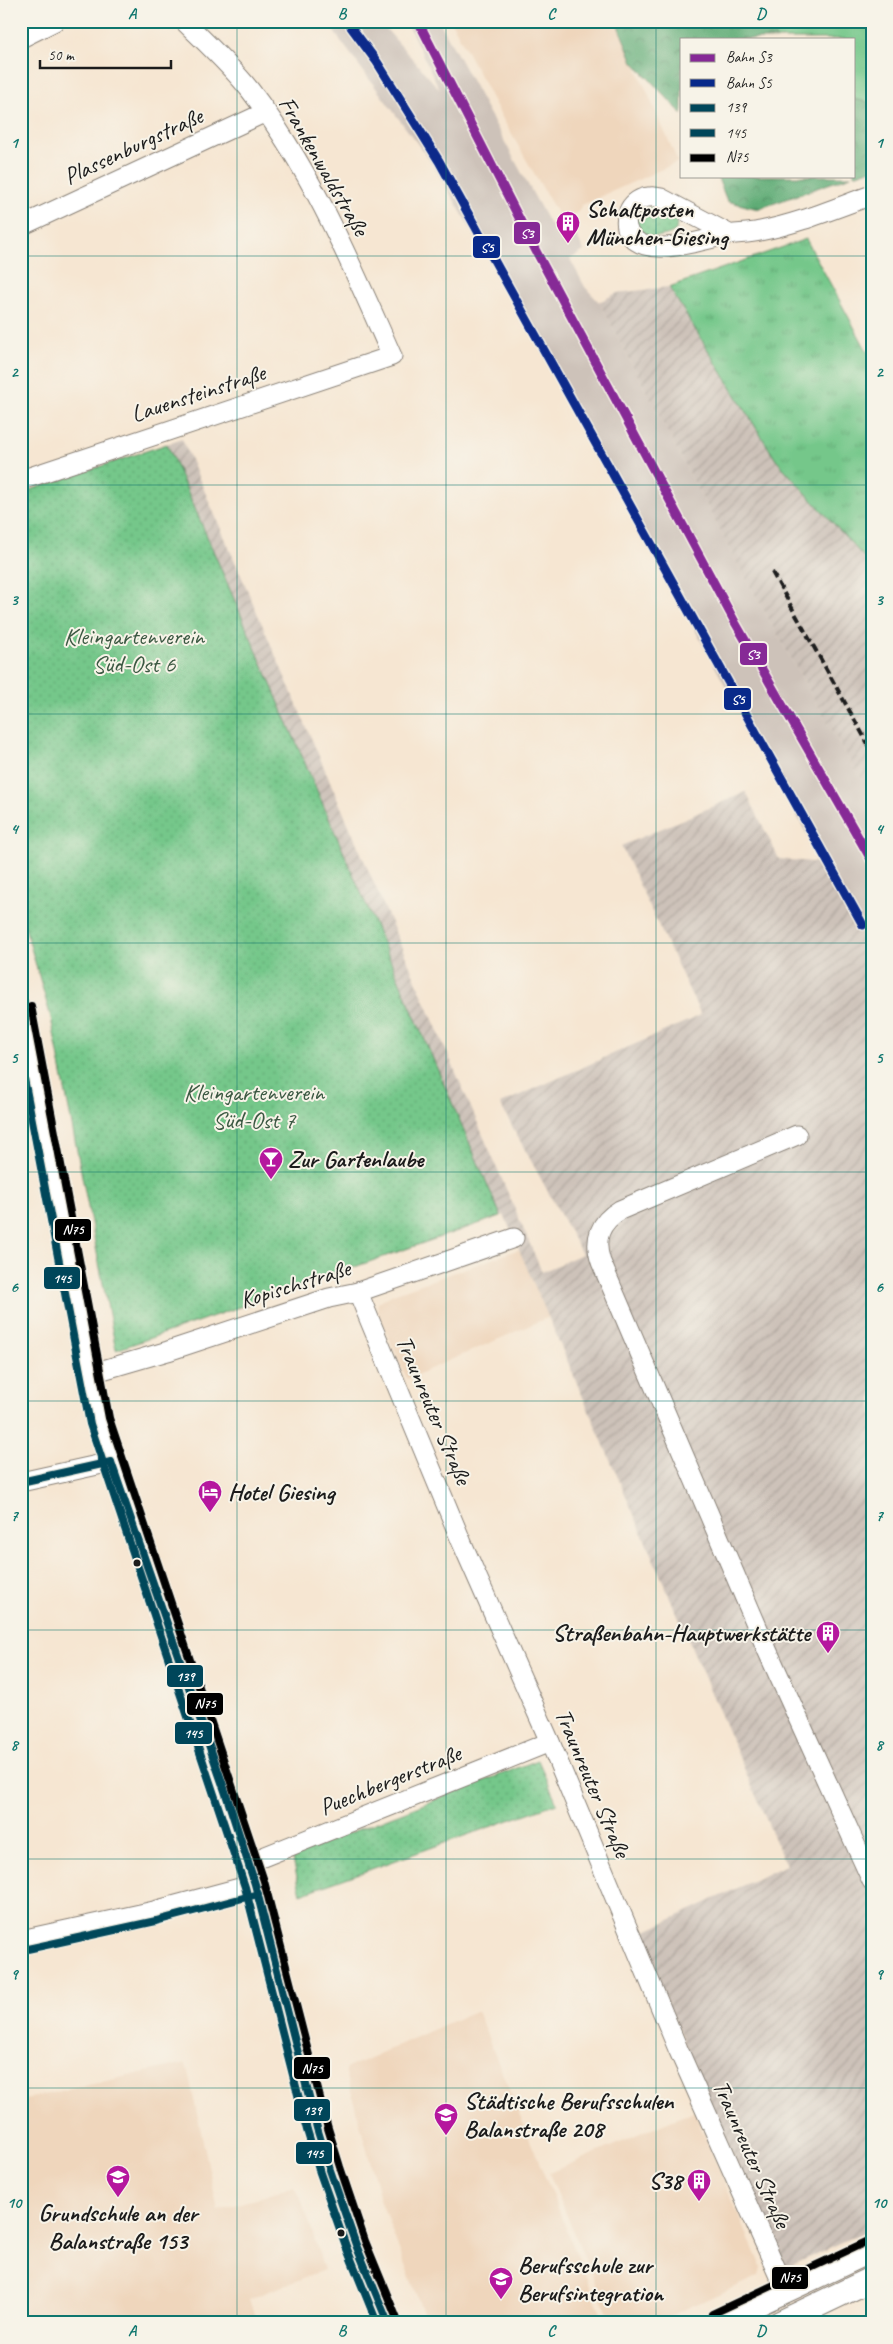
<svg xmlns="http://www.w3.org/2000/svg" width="893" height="2344" font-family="Caveat,sans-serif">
<defs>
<pattern id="industrial-furrows" width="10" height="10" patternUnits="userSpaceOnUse" patternTransform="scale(1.25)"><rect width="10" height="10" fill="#cdc2b9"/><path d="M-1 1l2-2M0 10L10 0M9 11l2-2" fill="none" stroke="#afa69e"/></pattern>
<pattern id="grass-dots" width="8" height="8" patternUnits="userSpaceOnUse" patternTransform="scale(1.25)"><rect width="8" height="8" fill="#74c78a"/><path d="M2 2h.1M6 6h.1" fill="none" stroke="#64aa76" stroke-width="1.8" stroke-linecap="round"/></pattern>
<pattern id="forest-crowns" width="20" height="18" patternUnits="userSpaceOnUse" patternTransform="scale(1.25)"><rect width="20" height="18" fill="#5fac76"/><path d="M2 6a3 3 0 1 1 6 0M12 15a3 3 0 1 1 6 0" fill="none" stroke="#4e8b60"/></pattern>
<pattern id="park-tufts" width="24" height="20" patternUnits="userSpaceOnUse" patternTransform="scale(1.25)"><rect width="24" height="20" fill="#74c78a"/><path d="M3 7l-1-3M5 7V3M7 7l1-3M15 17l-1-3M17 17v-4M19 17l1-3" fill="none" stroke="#64aa76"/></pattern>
</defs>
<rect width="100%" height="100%" fill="#f7f3e8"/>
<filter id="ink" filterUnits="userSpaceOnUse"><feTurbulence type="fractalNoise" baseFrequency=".02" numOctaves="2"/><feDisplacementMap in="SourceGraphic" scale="10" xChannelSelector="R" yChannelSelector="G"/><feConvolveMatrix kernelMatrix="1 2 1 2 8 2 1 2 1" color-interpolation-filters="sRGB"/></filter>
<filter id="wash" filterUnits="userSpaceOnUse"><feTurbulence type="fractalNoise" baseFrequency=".0096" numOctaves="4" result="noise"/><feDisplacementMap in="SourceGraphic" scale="20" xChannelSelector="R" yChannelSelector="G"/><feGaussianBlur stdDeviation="1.12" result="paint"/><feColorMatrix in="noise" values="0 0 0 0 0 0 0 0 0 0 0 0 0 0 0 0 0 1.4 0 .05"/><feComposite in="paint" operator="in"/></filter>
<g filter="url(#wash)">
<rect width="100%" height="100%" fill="#f6e6d2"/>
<g fill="#efd6bc">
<path d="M451 21H616L678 162 582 205 577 213 561 220 504 121Z"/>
<path d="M520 1249 549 1317 407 1379 377 1311 378 1303 393 1294Z"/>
<path d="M475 2011H477L605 2323H427L381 2202 345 2069Z"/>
<path d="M186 2063 218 2210 294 2187 305 2208 324 2270 249 2299 257 2323H21V2100Z"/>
<path d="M694 2111 761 2267 759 2276 654 2323H612L549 2173Z"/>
</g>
<g fill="url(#industrial-furrows)">
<path d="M669 287 776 460 872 566V793L849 761 737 564 599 302 617 293Z"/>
<path d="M182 439 542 1272 582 1254 500 1104 701 1015 621 846 746 792 779 859 823 863 872 953V2228L782 2270 638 1935 786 1865 504 1215 501 1216 167 444Z"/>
</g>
<path fill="#cdc2b9" d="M326 21H379L440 90 406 21H439L550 225 567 217 584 251 570 259 585 287 599 302 737 564 849 761 872 793V953L529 327 434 166Z"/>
<g fill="url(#grass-dots)" stroke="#487253">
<path d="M647 207C657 207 673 215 677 223L676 230C668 237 652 238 643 234 633 225 634 213 647 207Z"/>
<path d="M167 444 501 1216 116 1350 51 1018 21 913V493Z"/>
<path d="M538 1760 557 1803 301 1894 292 1855Z"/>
</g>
<g fill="url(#forest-crowns)" stroke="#3e6449">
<path d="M616 21H767L776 39H682V114L633 62Z"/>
<path d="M854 99 872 103V169L854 175Z"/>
<path d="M717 176H851L758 209 727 201Z"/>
</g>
<path fill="url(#park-tufts)" stroke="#487253" d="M806 239 872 360V566L776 460 669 287Z"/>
<g fill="#74c78a" stroke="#487253">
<path d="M767 21H872V103L854 99V39H776Z"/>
<path d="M21 1700 29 1725 21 1727Z"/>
</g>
</g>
<g filter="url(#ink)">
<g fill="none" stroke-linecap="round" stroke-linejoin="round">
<defs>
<g id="minor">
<path d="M21 38 55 21"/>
<path d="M21 226 266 112"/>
<path d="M729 234 661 198C657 197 653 196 649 197 632 198 621 217 629 233 644 260 698 241 722 236 734 233 747 234 760 231 798 224 835 208 872 195"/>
<path d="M21 480 392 356C351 264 312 170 250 90 231 66 207 44 184 21"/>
<path d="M21 1008 99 1421 255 1884 317 2128 330 2170 356 2245 388 2323"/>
<path d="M797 1135 620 1210C600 1222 593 1239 601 1262L768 1652 872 1881"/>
<path d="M358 1292 462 1543 550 1742 678 2049 786 2291"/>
<path d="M89 1374 168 1351 329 1298 358 1292 514 1238"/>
<path d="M21 1482 111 1462"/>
<path d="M248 1863 550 1742"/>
<path d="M21 1940 154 1911 255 1884"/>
</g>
<g id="major">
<path d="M716 2323 872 2250"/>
<path d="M780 2323 872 2279"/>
</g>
</defs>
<use href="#minor" stroke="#898177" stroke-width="21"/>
<use href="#major" stroke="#898177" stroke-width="26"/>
<use href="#minor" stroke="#fff" stroke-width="19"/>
<use href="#major" stroke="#fff" stroke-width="24"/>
<path stroke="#1c1c1c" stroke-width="4" stroke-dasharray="8 4" stroke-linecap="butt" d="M772 572 872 751"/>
<defs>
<g id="bus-1">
<path d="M111 1462 225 1791 255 1884 317 2128 330 2170 356 2245 388 2323"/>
<path d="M21 1482 111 1462"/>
</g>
<g id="bus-2">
<path d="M21 1063 90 1424 245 1887 307 2130 320 2173 347 2249 377 2323"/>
<path d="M23 1950 156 1921 258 1894"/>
</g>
<g id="bus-3">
<path d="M31 1006 109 1418 264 1881 327 2125 340 2167 365 2241 397 2319"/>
<path d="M712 2314 868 2241"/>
</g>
</defs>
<use href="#bus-1" stroke="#f7f3e8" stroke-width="11"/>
<use href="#bus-2" stroke="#f7f3e8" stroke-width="11"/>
<use href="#bus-3" stroke="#f7f3e8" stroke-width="11"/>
<use href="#bus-1" stroke="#00465a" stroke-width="8"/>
<use href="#bus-2" stroke="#00465a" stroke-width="8"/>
<use href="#bus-3" stroke="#000" stroke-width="8"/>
<defs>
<path id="rail-1" d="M418 21 537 253 736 624 872 861"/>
<path id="rail-2" d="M351 27 377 62 439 161 863 925"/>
</defs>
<use href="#rail-1" stroke="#f7f3e8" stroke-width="12"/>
<use href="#rail-2" stroke="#f7f3e8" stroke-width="12"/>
<use href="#rail-1" stroke="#862996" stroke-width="9"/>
<use href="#rail-2" stroke="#08298a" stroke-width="9"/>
</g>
</g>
<path fill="none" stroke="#0f766e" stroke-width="1" stroke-opacity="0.55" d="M237 21V2323M446 21V2323M656 21V2323M21 256H872M21 485H872M21 714H872M21 943H872M21 1172H872M21 1401H872M21 1630H872M21 1859H872M21 2088H872"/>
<defs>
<symbol id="building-pin" viewBox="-11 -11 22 30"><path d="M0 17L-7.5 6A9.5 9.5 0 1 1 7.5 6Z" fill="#b5179e" stroke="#f7f3e8"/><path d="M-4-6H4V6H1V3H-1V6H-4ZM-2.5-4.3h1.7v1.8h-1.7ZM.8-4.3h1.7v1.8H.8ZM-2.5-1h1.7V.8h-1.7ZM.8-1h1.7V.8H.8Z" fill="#fff"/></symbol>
<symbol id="bar-pin" viewBox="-11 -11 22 30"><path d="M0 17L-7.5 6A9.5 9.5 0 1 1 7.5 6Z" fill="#b5179e" stroke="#f7f3e8"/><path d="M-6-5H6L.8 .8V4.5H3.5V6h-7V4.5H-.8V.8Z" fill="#fff"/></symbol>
<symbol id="hotel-pin" viewBox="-11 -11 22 30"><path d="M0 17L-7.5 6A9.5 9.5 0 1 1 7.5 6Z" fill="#b5179e" stroke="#f7f3e8"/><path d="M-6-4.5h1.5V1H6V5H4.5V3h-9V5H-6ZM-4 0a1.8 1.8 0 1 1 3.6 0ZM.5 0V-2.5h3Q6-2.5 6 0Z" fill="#fff"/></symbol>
<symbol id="school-pin" viewBox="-11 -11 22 30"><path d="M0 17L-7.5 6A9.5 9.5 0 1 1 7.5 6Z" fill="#b5179e" stroke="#f7f3e8"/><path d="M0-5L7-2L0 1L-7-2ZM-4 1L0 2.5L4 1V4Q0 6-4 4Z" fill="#fff"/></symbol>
</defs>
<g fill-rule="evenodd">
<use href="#building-pin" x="554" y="209" width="28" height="38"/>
<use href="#bar-pin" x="257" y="1145" width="28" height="38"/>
<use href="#hotel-pin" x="196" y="1478" width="28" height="38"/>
<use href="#building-pin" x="814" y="1619" width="28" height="38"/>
<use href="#school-pin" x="432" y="2101" width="28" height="38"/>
<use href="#school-pin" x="104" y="2163" width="28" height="38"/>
<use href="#building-pin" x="685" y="2167" width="28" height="38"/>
<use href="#school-pin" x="487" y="2265" width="28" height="38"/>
</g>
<g fill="#1c1c1c" stroke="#f7f3e8" stroke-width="2">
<circle cx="137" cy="1563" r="4.5"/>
<circle cx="341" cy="2233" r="4.5"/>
</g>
<g text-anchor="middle" stroke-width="4" stroke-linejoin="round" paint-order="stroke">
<g font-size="24" fill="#1c1c1c" stroke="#f7f3e8">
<text transform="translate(133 146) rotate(-25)" y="8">Plassenburgstraße</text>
<text transform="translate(324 166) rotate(60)" y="8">Frankenwaldstraße</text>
<text transform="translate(198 393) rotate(-18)" y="8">Lauensteinstraße</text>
<text transform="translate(295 1284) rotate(-17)" y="8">Kopischstraße</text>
<text transform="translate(434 1410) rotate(67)" y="8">Traunreuter Straße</text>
<text transform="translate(390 1780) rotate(-22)" y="8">Puechbergerstraße</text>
<text transform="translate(593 1783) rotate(67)" y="8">Traunreuter Straße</text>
<text transform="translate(752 2154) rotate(66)" y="8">Traunreuter Straße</text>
</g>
<g font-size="24" font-weight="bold" fill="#1c1c1c" stroke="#f7f3e8" text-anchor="start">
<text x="586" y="217">Schaltposten<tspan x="586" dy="28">München-Giesing</tspan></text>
<text x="288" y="1167">Zur Gartenlaube</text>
<text x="228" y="1500">Hotel Giesing</text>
<text x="810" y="1641" text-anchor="end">Straßenbahn-Hauptwerkstätte</text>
<text x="464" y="2109">Städtische Berufsschulen<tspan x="464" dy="28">Balanstraße 208</tspan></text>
<text x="682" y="2189" text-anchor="end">S38</text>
<text x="118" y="2221" text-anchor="middle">Grundschule an der<tspan x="118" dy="28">Balanstraße 153</tspan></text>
<text x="518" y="2273">Berufsschule zur<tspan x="518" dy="28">Berufsintegration</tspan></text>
</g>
<g font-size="24" fill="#3b5842" stroke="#f7f3e8">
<text x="134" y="644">Kleingartenverein<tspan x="134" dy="28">Süd-Ost 6</tspan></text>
<text x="254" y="1100">Kleingartenverein<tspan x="254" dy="28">Süd-Ost 7</tspan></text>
</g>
</g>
<g stroke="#f7f3e8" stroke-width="2">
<rect x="513" y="221" width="28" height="24" rx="5" fill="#862996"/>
<rect x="472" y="235" width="29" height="24" rx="5" fill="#08298a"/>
<rect x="739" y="642" width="29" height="24" rx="5" fill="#862996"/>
<rect x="723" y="687" width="29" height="24" rx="5" fill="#08298a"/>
<rect x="54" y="1218" width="38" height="24" rx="5" fill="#000"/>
<rect x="43" y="1266" width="38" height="24" rx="5" fill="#00465a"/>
<rect x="166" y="1664" width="38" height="24" rx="5" fill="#00465a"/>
<rect x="186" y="1692" width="38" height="24" rx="5" fill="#000"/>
<rect x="174" y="1721" width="39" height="24" rx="5" fill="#00465a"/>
<rect x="293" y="2056" width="38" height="24" rx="5" fill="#000"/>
<rect x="293" y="2098" width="38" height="24" rx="5" fill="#00465a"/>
<rect x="295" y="2141" width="38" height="24" rx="5" fill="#00465a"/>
<rect x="771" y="2266" width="38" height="24" rx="5" fill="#000"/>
</g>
<g font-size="14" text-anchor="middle" font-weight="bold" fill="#fff">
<text x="527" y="238">S3</text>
<text x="487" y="252">S5</text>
<text x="753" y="659">S3</text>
<text x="738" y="704">S5</text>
<text x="73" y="1234">N75</text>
<text x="62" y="1283">145</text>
<text x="185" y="1681">139</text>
<text x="205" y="1708">N75</text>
<text x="193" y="1738">145</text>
<text x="312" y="2073">N75</text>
<text x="312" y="2115">139</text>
<text x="314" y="2158">145</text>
<text x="790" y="2282">N75</text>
</g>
<rect width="893" height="2344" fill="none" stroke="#f7f3e8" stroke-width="55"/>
<rect x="680" y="38" width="175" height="140" fill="#f7f3e8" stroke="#9f9d96"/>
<rect x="690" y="54" width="25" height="8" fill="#862996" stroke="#9f9d96"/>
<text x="726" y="62" font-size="15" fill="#1c1c1c">Bahn S3</text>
<rect x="690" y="79" width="25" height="8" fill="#08298a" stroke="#9f9d96"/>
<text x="726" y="88" font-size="15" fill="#1c1c1c">Bahn S5</text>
<rect x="690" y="104" width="25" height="8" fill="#00465a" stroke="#9f9d96"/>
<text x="726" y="112" font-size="15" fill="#1c1c1c">139</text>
<rect x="690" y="129" width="25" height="8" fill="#00465a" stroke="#9f9d96"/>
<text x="726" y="138" font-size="15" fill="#1c1c1c">145</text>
<rect x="690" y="154" width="25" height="8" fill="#000000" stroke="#9f9d96"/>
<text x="726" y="162" font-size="15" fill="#1c1c1c">N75</text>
<path d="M40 60v8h131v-8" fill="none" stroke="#1c1c1c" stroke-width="2.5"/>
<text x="48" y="60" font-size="15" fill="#1c1c1c" stroke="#f7f3e8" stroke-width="4" paint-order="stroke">50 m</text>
<rect x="28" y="28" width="838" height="2288" fill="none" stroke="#0f766e" stroke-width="2"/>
<g font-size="16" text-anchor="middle" font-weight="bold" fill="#0f766e">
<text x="132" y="19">A</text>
<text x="342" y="19">B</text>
<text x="551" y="19">C</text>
<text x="761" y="19">D</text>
<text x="14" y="148">1</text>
<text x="879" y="148">1</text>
<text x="14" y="377">2</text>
<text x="879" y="377">2</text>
<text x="14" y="605">3</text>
<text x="879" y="605">3</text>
<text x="14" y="834">4</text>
<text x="879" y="834">4</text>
<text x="14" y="1063">5</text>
<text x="879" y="1063">5</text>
<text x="14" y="1292">6</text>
<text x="879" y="1292">6</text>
<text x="14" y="1521">7</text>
<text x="879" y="1521">7</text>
<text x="14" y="1750">8</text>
<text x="879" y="1750">8</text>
<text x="14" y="1979">9</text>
<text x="879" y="1979">9</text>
<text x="14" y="2208">10</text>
<text x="879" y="2208">10</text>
<text x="132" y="2336">A</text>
<text x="342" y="2336">B</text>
<text x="551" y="2336">C</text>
<text x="761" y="2336">D</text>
</g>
</svg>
